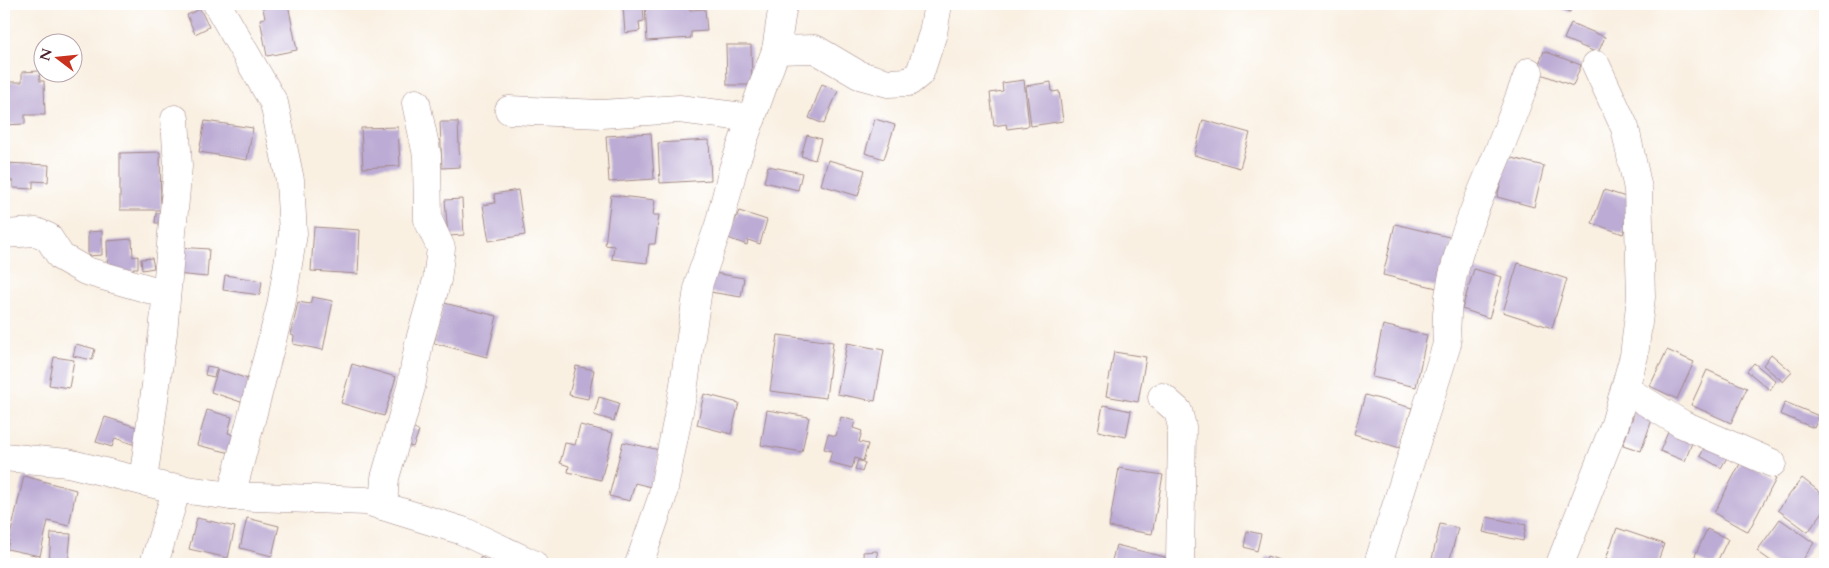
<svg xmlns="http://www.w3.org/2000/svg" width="1829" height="568" font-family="Cardo,serif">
<rect width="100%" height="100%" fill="#fff"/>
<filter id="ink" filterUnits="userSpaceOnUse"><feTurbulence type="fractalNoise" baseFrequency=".02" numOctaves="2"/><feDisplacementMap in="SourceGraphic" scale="10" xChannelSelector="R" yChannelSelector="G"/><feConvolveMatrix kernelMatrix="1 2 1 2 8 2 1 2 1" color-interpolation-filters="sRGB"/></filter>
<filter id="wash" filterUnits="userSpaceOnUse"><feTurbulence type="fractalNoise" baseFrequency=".0096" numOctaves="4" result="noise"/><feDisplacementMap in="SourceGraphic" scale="20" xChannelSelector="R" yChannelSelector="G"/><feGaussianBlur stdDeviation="1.12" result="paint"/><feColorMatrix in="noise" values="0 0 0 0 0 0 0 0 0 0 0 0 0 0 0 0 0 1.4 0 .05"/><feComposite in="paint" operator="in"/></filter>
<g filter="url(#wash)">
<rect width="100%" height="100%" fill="#f9f0e2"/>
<g id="blocks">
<g fill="#bcabd4">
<path d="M262 4H288L297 50 267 56 260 19 265 18Z"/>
<path d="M645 4H689L690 10 705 9 707 31 691 32V38L647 41Z"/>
<path d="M1546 4H1572L1570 12Z"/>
<path d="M638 5V7H643L644 21 639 22 640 31 625 33 623 6Z"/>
<path d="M200 9 209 27 195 34 187 15Z"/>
<path d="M1571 23 1605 37 1598 53 1564 39Z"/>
<path d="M726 45H751L752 85H727Z"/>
<path d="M1544 51 1581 65 1573 86 1536 72Z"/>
<path d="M39 71 40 81H44L45 115H25V124L4 125V111L6 110 4 82H22V72Z"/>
<path d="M1024 80 1029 126 1007 129 1006 124 994 126 990 93 1003 91 1002 83Z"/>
<path d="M1051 82 1052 92 1059 91 1063 121 1031 126 1026 86Z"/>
<path d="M822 84 838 91 824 124 809 118Z"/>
<path d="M875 119 895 125 884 159 865 153Z"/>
<path d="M1203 120 1250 133 1240 168 1194 155Z"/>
<path d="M205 121 253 128 247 160 199 152Z"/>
<path d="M440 122H458L460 167 442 168Z"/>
<path d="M398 127 400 166 363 168 361 128Z"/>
<path d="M651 133 654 179 609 182 606 136Z"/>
<path d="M807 135 821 139 815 160 801 156Z"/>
<path d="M709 140 711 180 660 183 658 143Z"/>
<path d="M160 152 161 210H120V153Z"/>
<path d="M1508 157 1544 166 1534 207 1497 197Z"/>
<path d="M828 160 865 170 858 196 821 185Z"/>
<path d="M4 163 49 165 48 182 33 181V189L13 188V181L4 180Z"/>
<path d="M768 166 802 173 798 190 764 182Z"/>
<path d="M518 190 525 235 489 241 483 205 495 203 494 194Z"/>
<path d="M1604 190 1635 200 1623 234 1592 223Z"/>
<path d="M611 195 655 200 653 215H659L655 244H649L647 263 612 259 614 246 605 245Z"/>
<path d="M462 199 464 235 448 236 445 200Z"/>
<path d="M739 211 767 220 760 244 748 240 747 245 728 238Z"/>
<path d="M156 213H167V223H155Z"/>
<path d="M1395 224 1453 238 1441 289 1383 275Z"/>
<path d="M314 227 360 230 358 274 311 271Z"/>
<path d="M102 231V255L88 256V232Z"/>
<path d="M132 239 133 257 138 256V268H133L134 272 108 273 107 241Z"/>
<path d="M178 247 209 249 207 277 176 274Z"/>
<path d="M152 258 154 268 142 270 141 259Z"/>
<path d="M1518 263 1567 279 1552 328 1503 312Z"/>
<path d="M1474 269 1502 277 1489 318 1462 309Z"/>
<path d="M714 273 744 278 741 297 710 292Z"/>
<path d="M225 275 262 281 260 295 223 290Z"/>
<path d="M312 297 333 301 323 350 293 344 294 336 291 335 298 302 310 304Z"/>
<path d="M444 303 497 316 487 357 434 343Z"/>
<path d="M1383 325 1427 335 1416 387 1372 377Z"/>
<path d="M778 335 833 342 826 398 770 391Z"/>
<path d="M847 343 884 350 875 401 837 394Z"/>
<path d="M76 344 95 349 92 360 73 356Z"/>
<path d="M1667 350 1694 362 1677 399 1650 386Z"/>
<path d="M1114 352 1146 357 1138 402 1106 396Z"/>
<path d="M1771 354 1792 372 1783 382 1763 365Z"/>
<path d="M54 357 74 360 69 388 49 385Z"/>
<path d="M1754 363 1776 381 1770 390 1747 371Z"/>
<path d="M352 364 396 377 384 416 341 403Z"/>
<path d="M207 366 217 368 214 377 205 375Z"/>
<path d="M576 366 594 370 588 399 569 395Z"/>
<path d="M218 369 251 380 244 403 211 392Z"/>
<path d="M1707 370 1747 388 1731 423 1691 405Z"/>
<path d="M704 394 739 403 731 434 697 425Z"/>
<path d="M1365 395 1412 408 1400 448 1354 434Z"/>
<path d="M599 397 619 403 614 421 594 415Z"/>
<path d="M1785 402 1819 416 1814 428 1780 414Z"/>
<path d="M1103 405 1131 411 1126 437 1098 431Z"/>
<path d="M1636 408 1654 414 1641 451 1623 445Z"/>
<path d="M207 410 232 417 228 433 236 436 231 453 197 445Z"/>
<path d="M767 410 809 417 802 452 761 445Z"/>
<path d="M105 417 143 429 138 446 115 438 112 447 96 442Z"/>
<path d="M841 417 855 421 853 428 862 431 859 442 868 444 863 461 855 458 852 468 829 462 832 451 824 449 828 434 836 436Z"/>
<path d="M580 425 613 433 601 480 568 472 569 466 560 463 565 443 575 445Z"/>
<path d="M1671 425 1695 435 1685 461 1660 451Z"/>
<path d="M407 426 419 431 413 447 401 443Z"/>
<path d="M623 442 660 450 651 487 635 483 630 501 609 496Z"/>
<path d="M1708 442 1729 454 1721 468 1700 456Z"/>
<path d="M858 460 865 463 862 472 855 469Z"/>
<path d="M1742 460 1776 479 1748 532 1714 513Z"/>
<path d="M1119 468 1163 475 1152 534 1109 527Z"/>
<path d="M24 476 76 490 69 526 48 521 40 556 7 549Z"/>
<path d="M1802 478 1825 496V509L1808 532 1778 510Z"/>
<path d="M1487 517 1526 525 1523 541 1483 532Z"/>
<path d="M197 518 235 527 228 558 189 549Z"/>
<path d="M247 518 279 526 272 556 240 548Z"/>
<path d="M1780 519 1814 543 1800 564H1775L1757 551Z"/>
<path d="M1440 524 1458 528 1449 563 1432 559Z"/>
<path d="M1617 528 1664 544 1657 564H1604Z"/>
<path d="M1707 529 1728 539 1716 564H1708L1694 558Z"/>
<path d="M1247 531 1261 534 1257 551 1244 547Z"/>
<path d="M51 533 71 534 68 564H49Z"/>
<path d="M1116 545 1165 557 1163 564H1111Z"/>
<path d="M877 551 878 564H864L863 552Z"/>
<path d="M1267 556 1279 560 1278 564H1264Z"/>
<path d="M481 557 494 564H477Z"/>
<path d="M1210 561 1221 564H1209Z"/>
</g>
</g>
</g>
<g filter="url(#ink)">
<use href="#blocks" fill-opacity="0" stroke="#a28886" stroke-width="1"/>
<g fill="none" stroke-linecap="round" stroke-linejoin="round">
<defs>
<g id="minor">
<path d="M217 4 274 103 290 180 293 234 281 306 231 496"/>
<path d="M776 50 815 49 859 75 888 83 909 82 920 73 933 33 938 4"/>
<path d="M509 110 601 114 679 109 752 118"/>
<path d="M4 234 36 232 48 237 61 257 86 271 166 294"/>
<path d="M1625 389 1682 424 1772 463"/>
<path d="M1162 397 1178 411 1182 427 1180 564"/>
<path d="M4 457 68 463 166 487 231 496 366 501 463 531 533 564"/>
<path d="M143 481 163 333 178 166 175 119"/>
<path d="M383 506 385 478 411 387 419 343 437 280 441 248 428 220 427 155 416 103"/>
<path d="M154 564 177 488"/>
<path d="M639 564 662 498 683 391 699 282 719 225 733 169 776 50 783 4"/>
<path d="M1378 564 1447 344C1442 281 1469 222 1493 165 1506 134 1517 103 1529 72"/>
<path d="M1560 564 1615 424 1634 356 1641 297 1638 189 1625 128 1596 65"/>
</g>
</defs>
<use href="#minor" stroke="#a28886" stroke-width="29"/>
<use href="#minor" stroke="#fff" stroke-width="28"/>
</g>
</g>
<rect width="1829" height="568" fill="none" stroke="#fff" stroke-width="20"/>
<g transform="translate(58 58) rotate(286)"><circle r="24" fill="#ffffff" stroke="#b7a5aa"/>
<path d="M0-4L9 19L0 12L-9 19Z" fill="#c8321e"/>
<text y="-8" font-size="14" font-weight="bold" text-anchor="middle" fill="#4a1f2b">N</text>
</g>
</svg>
